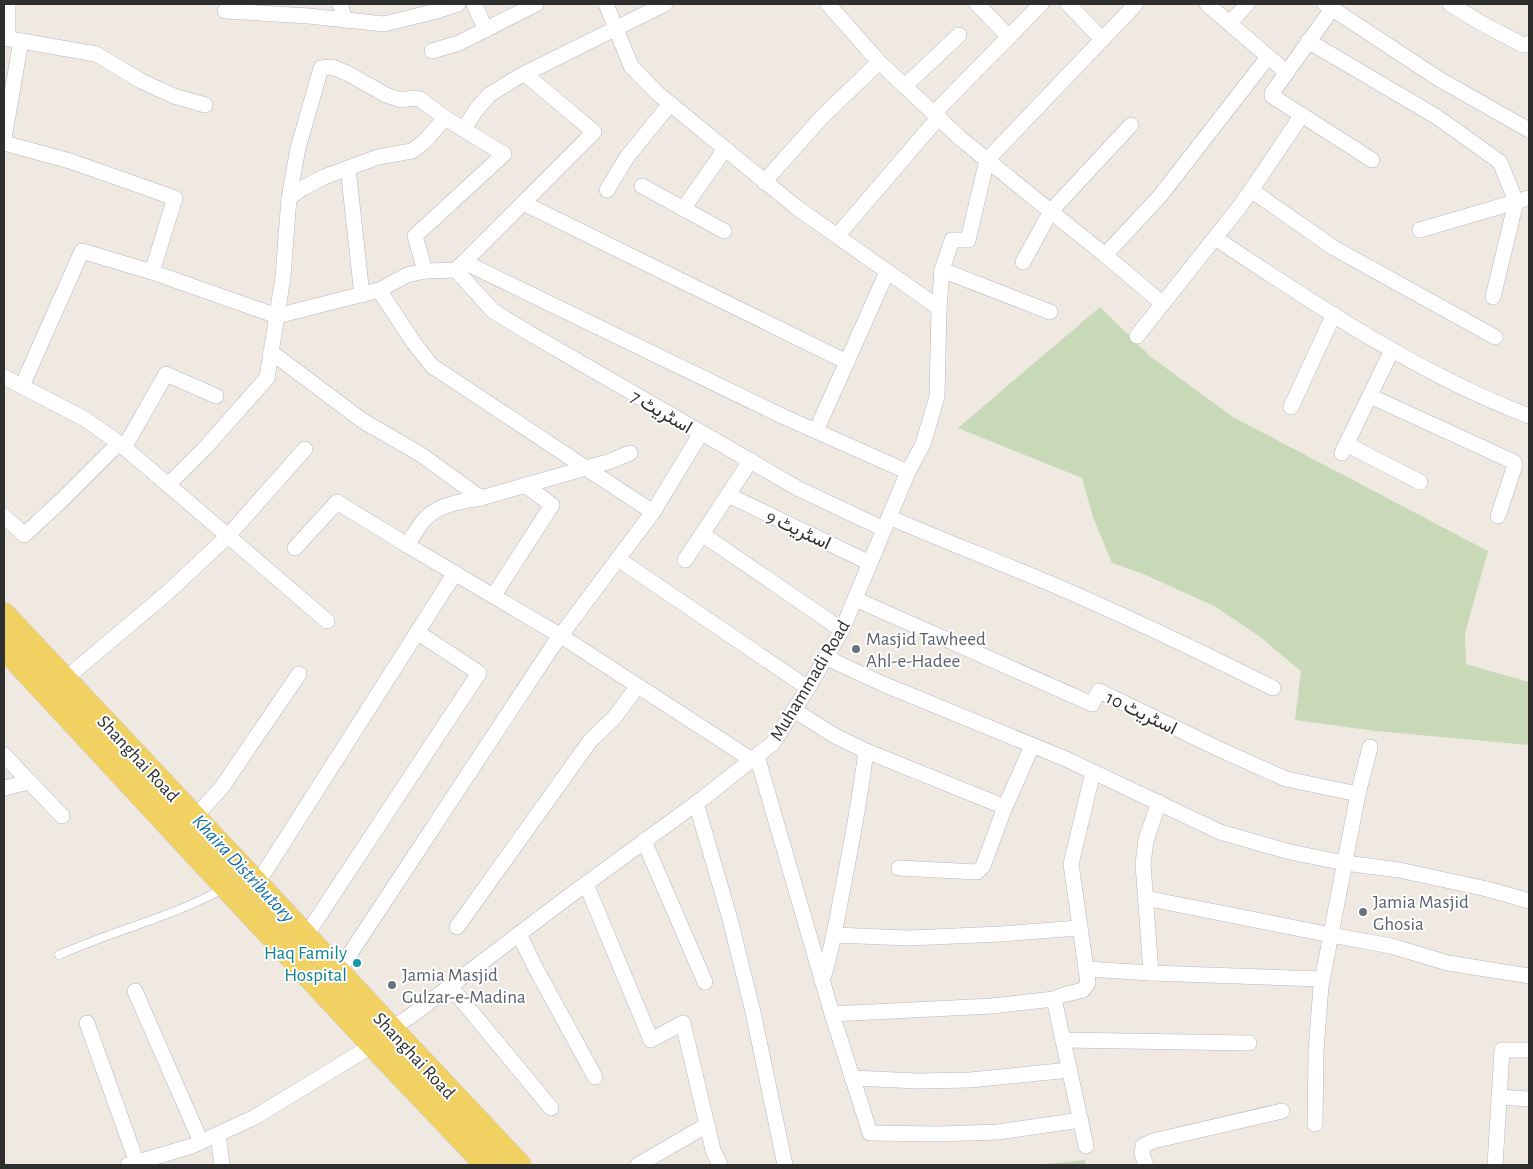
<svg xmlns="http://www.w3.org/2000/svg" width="1533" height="1169" font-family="'Alegreya Sans',Vazirmatn,sans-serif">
<rect width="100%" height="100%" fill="#efe9e1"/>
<g fill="#c8d9b8">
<path d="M1100 307 1151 357 1233 417 1488 551 1465 633 1466 664 1529 682V745L1376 731 1295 720 1301 671 1259 636 1216 607 1141 573 1112 563 1093 517 1082 478 958 428Z"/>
<path d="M1085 1160 1086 1165H1035Z"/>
</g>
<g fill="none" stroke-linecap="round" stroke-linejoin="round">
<path stroke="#75cff0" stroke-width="4.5" d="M365 1019 397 1053"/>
<defs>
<path id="service" d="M59 955C113 931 171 917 223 889"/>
<g id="minor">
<path d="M340 4 345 20"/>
<path d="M474 4 486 30"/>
<path d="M606 4 631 66 657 93 796 207 939 308"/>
<path d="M828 4 879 62 961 139 1105 255 1163 304"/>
<path d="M977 4 1009 37"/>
<path d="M1068 4 1102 39"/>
<path d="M1207 4 1286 72"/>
<path d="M1325 4 1439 79 1529 130"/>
<path d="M1450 4 1481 23 1523 45H1526L1529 43"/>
<path d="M1332 9 1272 93V96L1372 160"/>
<path d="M225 11 309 16 384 24 437 11 458 4"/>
<path d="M1230 23 1247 4"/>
<path d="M4 38 96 54 141 81 174 96 205 105"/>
<path d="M8 38V4"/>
<path d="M1308 41 1437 117 1500 162 1516 202 1493 297"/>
<path d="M432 51 459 43 536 4"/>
<path d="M905 86 959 35"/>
<path d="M934 113 1041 4"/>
<path d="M464 129 476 110 489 95 518 77 665 4"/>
<path d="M4 138 21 41"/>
<path d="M4 143 70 161 175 198 152 272 277 316 379 290 414 343 432 366 586 468 608 462 630 453"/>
<path d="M348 168 362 295"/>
<path d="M764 182 821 118 879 62"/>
<path d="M642 186 724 231"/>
<path d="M607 190 627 157 670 104"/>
<path d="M1251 190 1334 248 1495 337"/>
<path d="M289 198 303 188 324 177 378 157 412 151 424 142 445 118"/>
<path d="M523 203 847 362"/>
<path d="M683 209 725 149"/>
<path d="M1420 230 1529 198"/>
<path d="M837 236 939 117"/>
<path d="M1215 238C1315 304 1416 373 1529 416"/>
<path d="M1105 255 1160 196 1268 57"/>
<path d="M464 262 782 416 908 472"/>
<path d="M1023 262 1051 211 1131 125"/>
<path d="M456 270 493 311 529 333 799 489 884 529"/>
<path d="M942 270 1050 312"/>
<path d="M379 290 407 275 425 271 456 270 594 132 525 74"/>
<path d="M1137 336 1241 205 1302 115"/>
<path d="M271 352 363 421 420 454 481 498 586 468 653 512"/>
<path d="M4 377 85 419 119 443 63 499 24 535 4 516"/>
<path d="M22 386 82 251 152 272"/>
<path d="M1370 396 1514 462 1515 465 1498 516"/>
<path d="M1291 407 1334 314"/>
<path d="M816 431 887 272"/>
<path d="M1346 444 1420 482"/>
<path d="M124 448 166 374 216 396"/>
<path d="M305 449 228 536 327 621"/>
<path d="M1342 453 1392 350"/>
<path d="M168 485 205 448 267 378 283 277 289 198 298 148 321 68 332 67 349 74 386 95 401 100 413 98 420 99 445 118 504 154 415 236 425 271"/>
<path d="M728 495 870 563"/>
<path d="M481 498C463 501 439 504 425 519 418 526 413 537 407 545L561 636 752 760"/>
<path d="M889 517C932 536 976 553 1020 571 1106 606 1189 646 1273 688"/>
<path d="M702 534 842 630"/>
<path d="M295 548 337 502 407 545"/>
<path d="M618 559 808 688"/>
<path d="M685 560 751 460"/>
<path d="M494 595 552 505 525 485"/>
<path d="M855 599 1092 704 1099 691 1219 749 1286 779 1358 794"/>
<path d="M827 658 883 684 1066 759 1220 832 1290 852 1345 863 1399 870 1487 889 1529 901"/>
<path d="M65 679 167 593 228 536 119 443"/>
<path d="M794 710 835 736 866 751 1005 807"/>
<path d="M4 755 62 816"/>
<path d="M757 756 832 1014 870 1133 938 1134 998 1132 1081 1120"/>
<path d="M4 788 29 782"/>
<path d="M696 803 730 919 753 1012 785 1165"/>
<path d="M195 817 222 787 299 674"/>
<path d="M644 841 705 982"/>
<path d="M899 868 977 872 983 866 1005 807 1032 746"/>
<path d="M257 884 455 573"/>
<path d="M586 884 651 1040 683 1023 713 1150 720 1165"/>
<path d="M1145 898 1331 935 1391 946 1448 963 1529 976"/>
<path d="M457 927 590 741 614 718 638 686"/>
<path d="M519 934 535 967 595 1077"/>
<path d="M834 935 909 938 1001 934 1079 928"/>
<path d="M305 937 479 673 417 632"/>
<path d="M1086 969 1151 973 1322 979"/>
<path d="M338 972 552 647 653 512 701 433"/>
<path d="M1151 973 1143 864 1146 840 1159 802"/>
<path d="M822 981C832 951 837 919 843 887 852 842 860 797 866 751"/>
<path d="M450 986 551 1108"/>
<path d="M135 991 201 1142"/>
<path d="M832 1014 992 1006 1054 999"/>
<path d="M87 1023 137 1163"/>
<path d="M1063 1040 1249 1043"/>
<path d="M852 1078 918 1081 970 1080 1070 1070"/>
<path d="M1499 1097 1529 1099"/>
<path d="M1315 1124 1316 1051 1321 986 1358 794 1370 747"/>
<path d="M218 1134 222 1165"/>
<path d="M1086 1146 1054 999 1063 995 1083 990 1088 983 1071 864 1093 772"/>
<path d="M128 1165 192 1146 255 1117 373 1045 391 1029 412 1015 568 897 702 799 773 743 808 688 842 630 908 472 923 444 937 397 939 308 942 270 952 240H968L987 160 1135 5 1134 4"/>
<path d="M638 1165 707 1125"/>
<path d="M1146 1165 1142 1154 1143 1146 1153 1141 1282 1111"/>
<path d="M1495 1165 1502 1050H1529"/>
</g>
<g id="primary">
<path d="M4 615 257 884 391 1029 519 1165"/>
<path d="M4 647 373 1045 487 1165"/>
</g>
</defs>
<use href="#service" stroke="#b4b7c1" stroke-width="9"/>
<use href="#minor" stroke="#b4b7c1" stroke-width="16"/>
<use href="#primary" stroke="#c9c9c9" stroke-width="25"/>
<use href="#service" stroke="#fff" stroke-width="8"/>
<use href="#minor" stroke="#fff" stroke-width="15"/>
<use href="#primary" stroke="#f2d163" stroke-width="24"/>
</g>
<g fill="#6b7280" stroke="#fff" stroke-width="2">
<circle cx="856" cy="649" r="5"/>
<circle cx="1363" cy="912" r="5"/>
<circle cx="392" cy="985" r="5"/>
</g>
<circle fill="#0f9aa8" stroke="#fff" stroke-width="2" cx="357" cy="963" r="5"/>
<g text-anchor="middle" stroke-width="4" stroke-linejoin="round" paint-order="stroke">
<g font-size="19" fill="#2e2e2e" stroke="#fff">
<text transform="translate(662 411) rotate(30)" y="7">اسٹریٹ 7</text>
<text transform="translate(799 529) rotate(25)" y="7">اسٹریٹ 9</text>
<text transform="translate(809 680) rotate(-59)" y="7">Muhammadi Road</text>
<text transform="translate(1142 712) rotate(26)" y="7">اسٹریٹ 10</text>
<text transform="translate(139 758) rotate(47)" y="7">Shanghai Road</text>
<text transform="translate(415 1055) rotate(47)" y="7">Shanghai Road</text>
</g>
<g font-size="19" fill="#5b616d" stroke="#fff" text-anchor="start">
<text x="866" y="645">Masjid Tawheed<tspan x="866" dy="22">Ahl-e-Hadee</tspan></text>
<text x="1373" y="908">Jamia Masjid<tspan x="1373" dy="22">Ghosia</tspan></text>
<text x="402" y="981">Jamia Masjid<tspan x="402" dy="22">Gulzar-e-Madina</tspan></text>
</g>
<g font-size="19" fill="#0d838f" stroke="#fff" text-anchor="end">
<text x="347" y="959">Haq Family<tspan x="347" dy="22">Hospital</tspan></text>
</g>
<g font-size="20" font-style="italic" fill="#0d6fa3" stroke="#fff">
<text transform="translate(244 868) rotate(47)" y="7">Khaira Distributory</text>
</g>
</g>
<rect width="1533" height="1169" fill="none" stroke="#2e2e2e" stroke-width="10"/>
</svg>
